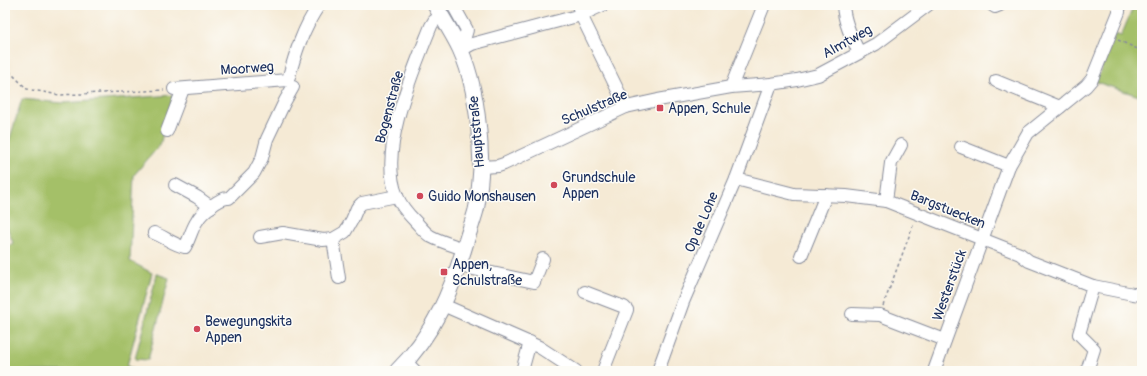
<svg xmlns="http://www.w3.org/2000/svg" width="1147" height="376" font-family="Pangolin,sans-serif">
<rect width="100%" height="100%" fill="#fdfcf7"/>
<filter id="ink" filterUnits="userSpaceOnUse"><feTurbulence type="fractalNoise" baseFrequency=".025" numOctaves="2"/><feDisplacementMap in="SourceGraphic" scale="8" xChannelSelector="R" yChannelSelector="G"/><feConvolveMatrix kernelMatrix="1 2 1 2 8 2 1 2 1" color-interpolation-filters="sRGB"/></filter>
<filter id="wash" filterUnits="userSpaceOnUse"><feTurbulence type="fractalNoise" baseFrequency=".012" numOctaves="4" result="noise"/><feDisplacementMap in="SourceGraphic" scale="16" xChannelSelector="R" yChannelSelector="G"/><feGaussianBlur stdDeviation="0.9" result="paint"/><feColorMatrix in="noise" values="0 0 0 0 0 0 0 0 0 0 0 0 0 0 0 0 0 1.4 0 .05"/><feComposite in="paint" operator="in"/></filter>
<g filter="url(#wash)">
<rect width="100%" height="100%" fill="#f5ead5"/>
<g fill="#a4c067" stroke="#607862">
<path d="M1134 5H1142V97L1096 82 1115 34 1121 36Z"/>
<path d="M173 95 160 145 134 175 130 261 152 273 127 366 137 371H5V248L13 243 5 222V154L22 99 63 103Z"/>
<path d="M157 274 169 278 148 360 135 359Z"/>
</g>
</g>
<g filter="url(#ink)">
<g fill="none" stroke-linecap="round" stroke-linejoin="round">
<defs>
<g id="minor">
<path d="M453 5 467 30 461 50"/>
<path d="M603 5 581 15 626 107"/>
<path d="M843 5C844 22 851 37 859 52"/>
<path d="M992 5 995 7 1000 5"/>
<path d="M441 16 434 21 431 26C414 69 377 151 397 196 401 206 408 214 415 221 420 226 424 232 430 236 441 242 453 245 464 249"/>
<path d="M461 50 472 44 581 15 578 5"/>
<path d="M996 81 1060 107"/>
<path d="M731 87 764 5"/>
<path d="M174 89 288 80C295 54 303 28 319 5"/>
<path d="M167 131 183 89"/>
<path d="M961 147 1009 166"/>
<path d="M481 167 498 166 504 164 626 107 658 100 731 87 771 84 797 80 818 75 876 44 928 5"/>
<path d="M736 179 794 194 846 196 886 201 1020 254 1029 261 1093 286 1133 294 1142 295"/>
<path d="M175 185 197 197 211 207"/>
<path d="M886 201 891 163 901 145"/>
<path d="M154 233C165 237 174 245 185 247 190 238 192 228 197 221 201 213 220 197 229 198L254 173 262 158 267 139 285 101 293 87"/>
<path d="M260 237 283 233 323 240 333 239 345 232 352 220 357 208 362 203 397 196"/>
<path d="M333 239 339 278"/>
<path d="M801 256 826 195"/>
<path d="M459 266 534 282 543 259"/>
<path d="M585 292 624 307 627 310 603 371"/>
<path d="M443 305 539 347 576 371"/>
<path d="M852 314 880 315 945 340"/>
<path d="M406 362 415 371"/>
<path d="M522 371 530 342"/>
<path d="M658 371 683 302 736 179 771 84"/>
<path d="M934 371 1009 166 1028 133 1086 86 1092 79 1119 12V5"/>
<path d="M1087 371 1094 349 1079 334 1093 286"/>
</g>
<path id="major" d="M397 371C433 336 452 290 466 242 469 232 473 221 476 210 479 197 480 182 481 168 481 160 480 152 480 144 478 114 473 77 460 49 453 34 443 19 435 5"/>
</defs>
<use href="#minor" stroke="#888c9a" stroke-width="14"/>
<use href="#major" stroke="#888c9a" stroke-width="17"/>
<g stroke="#888c9a" stroke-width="1.5" stroke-dasharray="3 3" stroke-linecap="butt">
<path d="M1118 40 1142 51"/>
<path d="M5 67 27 89 59 95 164 90"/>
<path d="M883 306 914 223"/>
</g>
<use href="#minor" stroke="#fff" stroke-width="12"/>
<use href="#major" stroke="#fff" stroke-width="15"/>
</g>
</g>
<g fill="#d1495b" stroke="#fdfcf7" stroke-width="1.5">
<rect x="656" y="104" width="8" height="8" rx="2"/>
<circle cx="554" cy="185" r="4"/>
<circle cx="420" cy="196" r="4"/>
<rect x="440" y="268" width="8" height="8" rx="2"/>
<circle cx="197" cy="329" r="4"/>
</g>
<g text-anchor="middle" stroke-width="3" stroke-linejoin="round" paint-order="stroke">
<g font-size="14" fill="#1b2f5e" stroke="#fdfcf7">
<text transform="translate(847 41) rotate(-29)" y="5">Almtweg</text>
<text transform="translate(247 68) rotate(-4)" y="5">Moorweg</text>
<text transform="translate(389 107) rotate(-75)" y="5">Bogenstraße</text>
<text transform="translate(594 107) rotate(-23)" y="5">Schulstraße</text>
<text transform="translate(476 132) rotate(-95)" y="5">Hauptstraße</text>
<text transform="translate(948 209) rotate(22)" y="5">Bargstuecken</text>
<text transform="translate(701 222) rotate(-67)" y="5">Op de Lohe</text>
<text transform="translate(949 285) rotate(-70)" y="5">Westerstück</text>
</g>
<g font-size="14" fill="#1b2f5e" stroke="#fdfcf7" text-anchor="start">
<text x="668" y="113">Appen, Schule</text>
<text x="562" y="182">Grundschule<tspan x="562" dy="16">Appen</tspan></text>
<text x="428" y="201">Guido Monshausen</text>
<text x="452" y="269">Appen,<tspan x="452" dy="16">Schulstraße</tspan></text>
<text x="205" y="326">Bewegungskita<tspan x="205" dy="16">Appen</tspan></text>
</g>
</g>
<rect width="1147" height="376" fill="none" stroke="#fdfcf7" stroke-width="20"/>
</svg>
